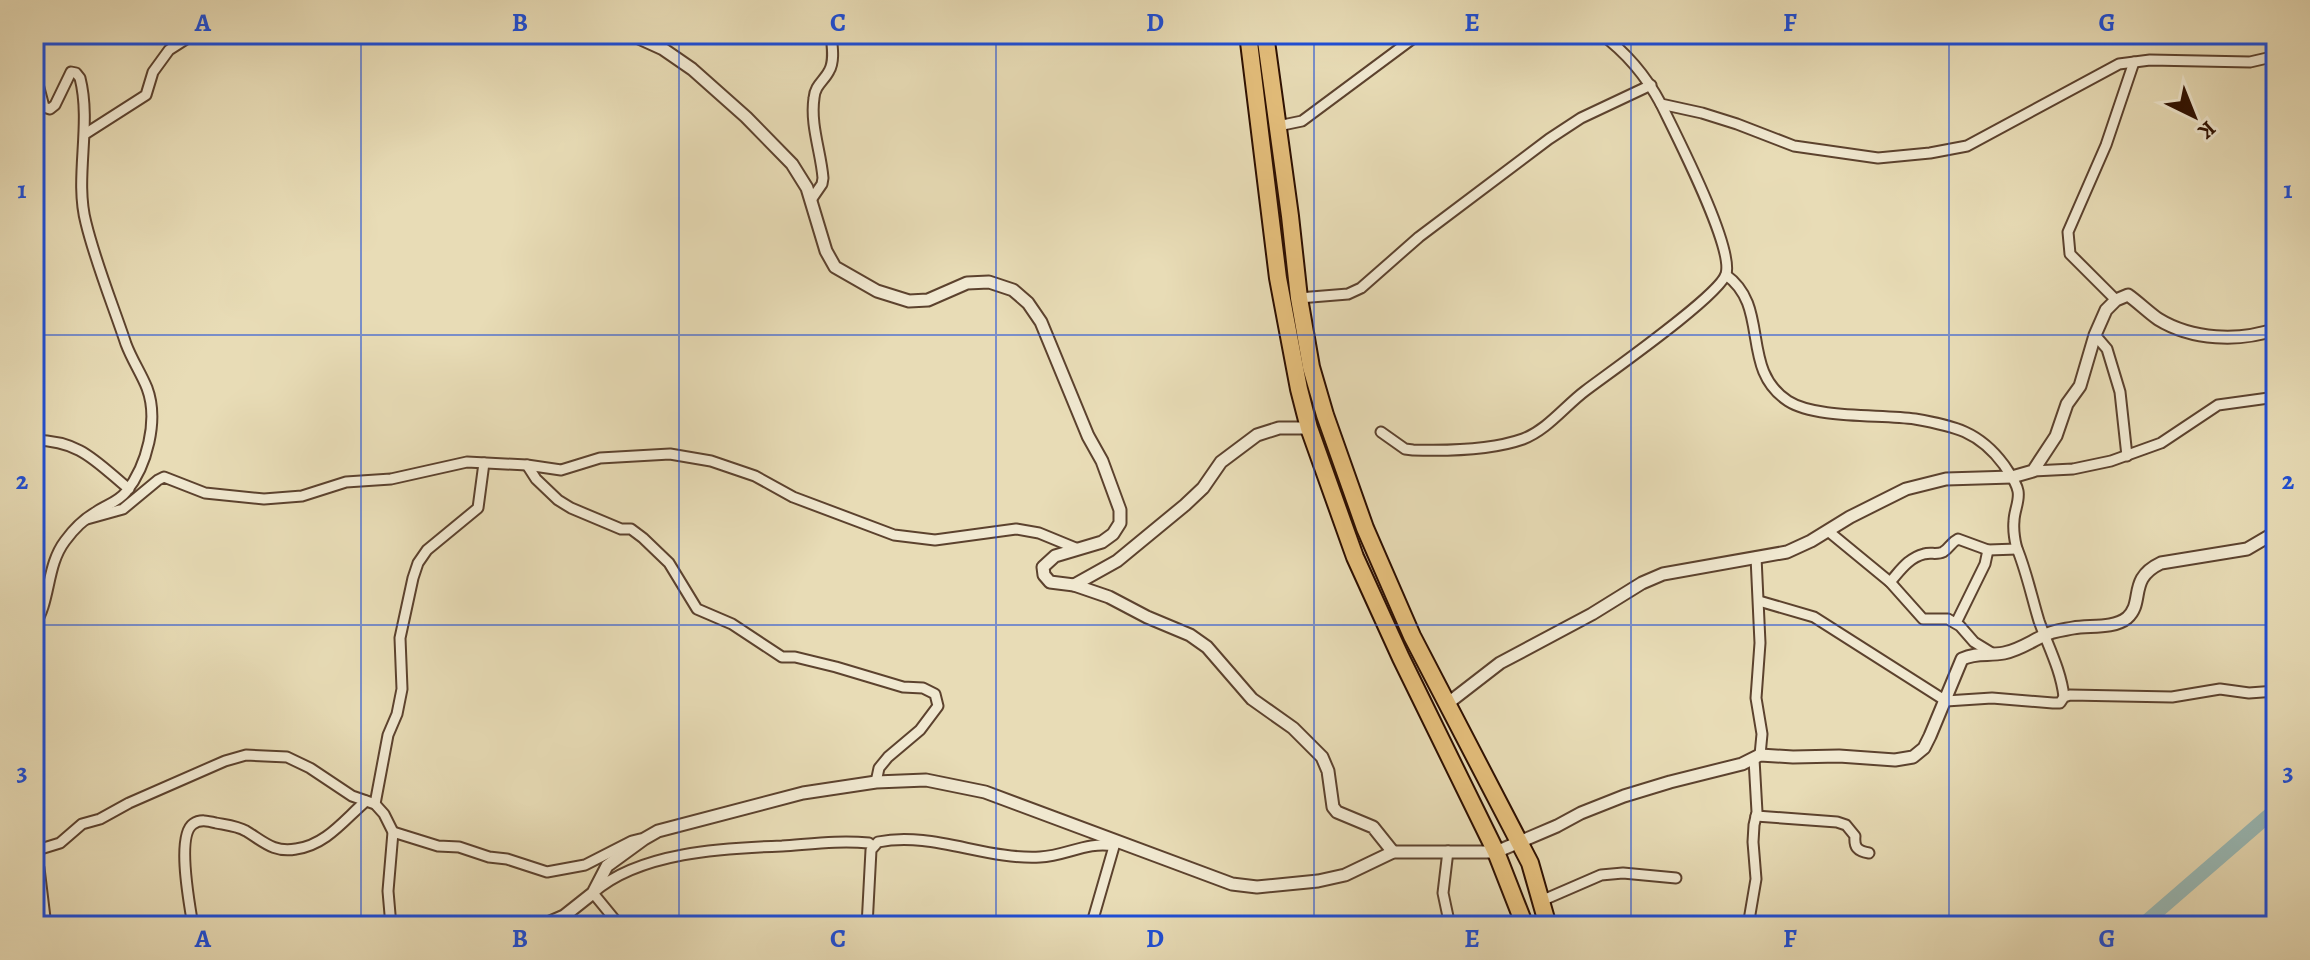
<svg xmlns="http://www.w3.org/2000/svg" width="2310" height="960" font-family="Alegreya,serif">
<rect width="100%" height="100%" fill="#e8dcb6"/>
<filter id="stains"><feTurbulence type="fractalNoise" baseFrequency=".0025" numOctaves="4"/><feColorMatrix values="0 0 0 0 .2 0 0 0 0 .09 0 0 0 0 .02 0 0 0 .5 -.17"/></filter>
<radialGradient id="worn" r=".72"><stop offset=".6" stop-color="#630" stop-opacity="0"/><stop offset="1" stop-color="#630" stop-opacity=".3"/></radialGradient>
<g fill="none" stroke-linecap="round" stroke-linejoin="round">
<path stroke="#99bab7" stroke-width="14" d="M2141 926 2268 816 2276 810"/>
<defs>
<g id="minor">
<path d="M1601 34C1627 53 1646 76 1661 104L1702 113 1737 124 1794 146 1878 158 1930 153 1967 146 2119 64 2150 60 2250 62 2276 56"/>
<path d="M34 69 44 107 50 109 55 105 71 72 76 73 80 78C92 125 74 178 86 223 96 264 113 305 126 344 132 360 141 373 147 388 159 420 147 466 126 492 118 502 106 505 96 512 84 519 73 530 65 541 46 566 51 601 34 626"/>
<path d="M1278 126 1302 121 1419 34"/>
<path d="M85 134 146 95 153 72 169 50 194 34"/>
<path d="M811 200 822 184 823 178C821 152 810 125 814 98 815 85 824 81 829 71 835 61 832 45 831 34"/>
<path d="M1726 275C1771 307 1739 369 1788 401 1816 419 1881 414 1915 419 1954 426 1979 431 2004 465 2009 473 2016 481 2018 491 2020 501 2014 511 2014 521 2013 530 2015 544 2018 551 2027 574 2032 598 2039 621 2048 646 2061 670 2064 697"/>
<path d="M1299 298 1348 294 1361 288 1419 237 1549 139 1581 118 1651 85"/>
<path d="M2116 300 2070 254 2068 232 2106 145 2134 62"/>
<path d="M2095 335 2107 349 2120 392 2127 456"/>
<path d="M1381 432 1405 449 1413 450C1446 451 1492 450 1523 439 1547 430 1565 406 1585 391 1610 372 1719 296 1726 274 1734 247 1675 133 1661 104"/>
<path d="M34 440C81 441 95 461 129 489"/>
<path d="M527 465 536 479 558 500 571 508 621 529H631L643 538 669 563 697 609 732 624 782 657H795L836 667 903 687 923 688 935 694 938 706 920 730 888 757 879 768 876 782"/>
<path d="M2033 471 2073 469 2111 461 2161 443 2218 405 2276 397"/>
<path d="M87 519 123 509 158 480 164 477 205 493 264 499 302 496 346 482 391 479 467 462 527 465 561 470 600 458 670 454 711 461 755 476 793 497 894 535 935 540 1016 529 1039 533 1078 549"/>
<path d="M1828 531 1890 582 1923 619H1948L1960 626 1974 642 1992 653"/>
<path d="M1756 557 1760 643 1756 698 1762 734 1760 755"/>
<path d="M1890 582C1900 571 1908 558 1924 554 1930 552 1937 555 1943 552 1950 548 1950 543 1958 539L1988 550 2017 549"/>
<path d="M1759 601 1814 617 1946 701 1992 698 2053 703H2060L2064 697 2070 695 2172 697 2220 689 2249 693 2276 691"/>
<path d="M1956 623 1985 564 1988 550"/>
<path d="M375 804 388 735 397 714 402 689 400 638 413 578 418 563 427 550 478 508 484 463"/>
<path d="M1756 816 1837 822 1846 825 1855 836C1854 847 1857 851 1869 853"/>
<path d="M393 832 438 846 459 847 489 857 507 859 547 872 585 865 632 841 640 839"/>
<path d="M34 851 60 843 82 824 100 819 129 803 225 761 246 755 287 757 310 768 352 796 375 804 384 814 393 832 388 891 391 926"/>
<path d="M1448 851 1443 893 1450 926"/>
<path d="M34 859 39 868 46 926"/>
<path d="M1541 901 1601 875 1623 873 1676 878"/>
<path d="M193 926C190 907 176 836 193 824 200 819 208 821 216 823 226 825 237 826 246 831 264 842 274 853 296 849 326 845 344 820 366 801"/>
<path d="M620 926 593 893C639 852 724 848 782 846 811 844 839 840 869 843L873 846"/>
<path d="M867 926 871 850 878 842C932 831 985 860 1040 857 1066 856 1087 841 1114 846"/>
<path d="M1091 926 1115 843"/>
<path d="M1748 926 1756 879 1753 842 1754 825 1757 812 1754 759"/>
</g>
<g id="tertiary">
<path d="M630 34 663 49 692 69 746 117 792 164 807 188 826 251 835 267 877 291 909 301 928 300 967 283 989 282 1013 290 1028 303 1041 322 1088 436 1102 461 1120 510V523L1113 534 1102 542 1055 556 1043 567 1044 575 1050 582 1074 585 1109 597 1147 617 1190 635 1207 647 1252 699 1293 728 1322 757 1328 771 1333 807 1337 812 1373 827 1393 852"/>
<path d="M1074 585 1117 561 1185 505 1203 488 1221 462 1257 435 1279 428H1309"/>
<path d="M1447 704 1500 663 1592 614 1642 583 1663 574 1787 552 1811 541 1850 517 1906 489 1946 479 2012 477 2033 471 2056 436 2067 404 2080 386 2095 335 2106 310 2116 300 2128 295C2138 302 2148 312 2158 319 2192 340 2239 342 2276 329"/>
<path d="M541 926 564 916 593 893 607 866 644 839 658 831 803 793 876 782 926 780 985 792 1232 884 1257 887 1318 881 1345 875 1393 852H1496L1557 826 1581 813 1624 796 1670 782 1742 764 1760 755 1793 757 1839 756 1895 760 1913 757 1924 748 1930 736 1962 659C1976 652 1989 656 2004 653 2019 650 2030 642 2043 636 2051 631 2063 630 2073 628 2089 625 2113 629 2127 618 2145 602 2127 579 2161 563L2247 549 2276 532"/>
</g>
<g id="trunk">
<path d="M1248 34 1278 278 1299 389 1309 428 1355 557 1401 658 1496 852 1525 926"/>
<path d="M1265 34 1290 216 1299 298 1311 367 1325 415 1365 528 1412 636 1530 863 1548 926"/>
</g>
</defs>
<use href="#minor" stroke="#5c422e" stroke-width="13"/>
<use href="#tertiary" stroke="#5c422e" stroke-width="15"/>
<use href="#trunk" stroke="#2d0f00" stroke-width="20"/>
<use href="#minor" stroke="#f0e8d0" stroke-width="9"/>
<use href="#tertiary" stroke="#f0e8d0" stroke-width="11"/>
<use href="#trunk" stroke="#e4be7b" stroke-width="16"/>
</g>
<path fill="none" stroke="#1d4ed8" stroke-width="2" stroke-opacity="0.55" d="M361 34V926M679 34V926M996 34V926M1314 34V926M1631 34V926M1949 34V926M34 335H2276M34 625H2276"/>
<rect width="2310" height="960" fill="none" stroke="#e8dcb6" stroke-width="88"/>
<g transform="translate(2194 116) rotate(137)" stroke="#f0e8d0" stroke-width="6" paint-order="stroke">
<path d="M0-6L14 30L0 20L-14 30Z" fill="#2d0f00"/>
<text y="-12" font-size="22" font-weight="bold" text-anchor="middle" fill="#2d0f00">K</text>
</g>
<rect x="44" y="44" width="2222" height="872" fill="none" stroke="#1d4ed8" stroke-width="3"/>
<g font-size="26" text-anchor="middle" font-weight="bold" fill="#1d4ed8">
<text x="203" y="31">A</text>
<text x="520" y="31">B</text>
<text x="838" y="31">C</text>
<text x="1155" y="31">D</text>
<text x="1472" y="31">E</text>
<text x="1790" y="31">F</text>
<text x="2107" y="31">G</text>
<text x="22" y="198">1</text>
<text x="2288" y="198">1</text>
<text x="22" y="489">2</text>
<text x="2288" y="489">2</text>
<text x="22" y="780">3</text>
<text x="2288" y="780">3</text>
<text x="203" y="947">A</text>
<text x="520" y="947">B</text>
<text x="838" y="947">C</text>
<text x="1155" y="947">D</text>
<text x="1472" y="947">E</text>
<text x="1790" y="947">F</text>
<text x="2107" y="947">G</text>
</g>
<rect width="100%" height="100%" filter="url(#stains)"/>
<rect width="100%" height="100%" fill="url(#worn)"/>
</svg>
